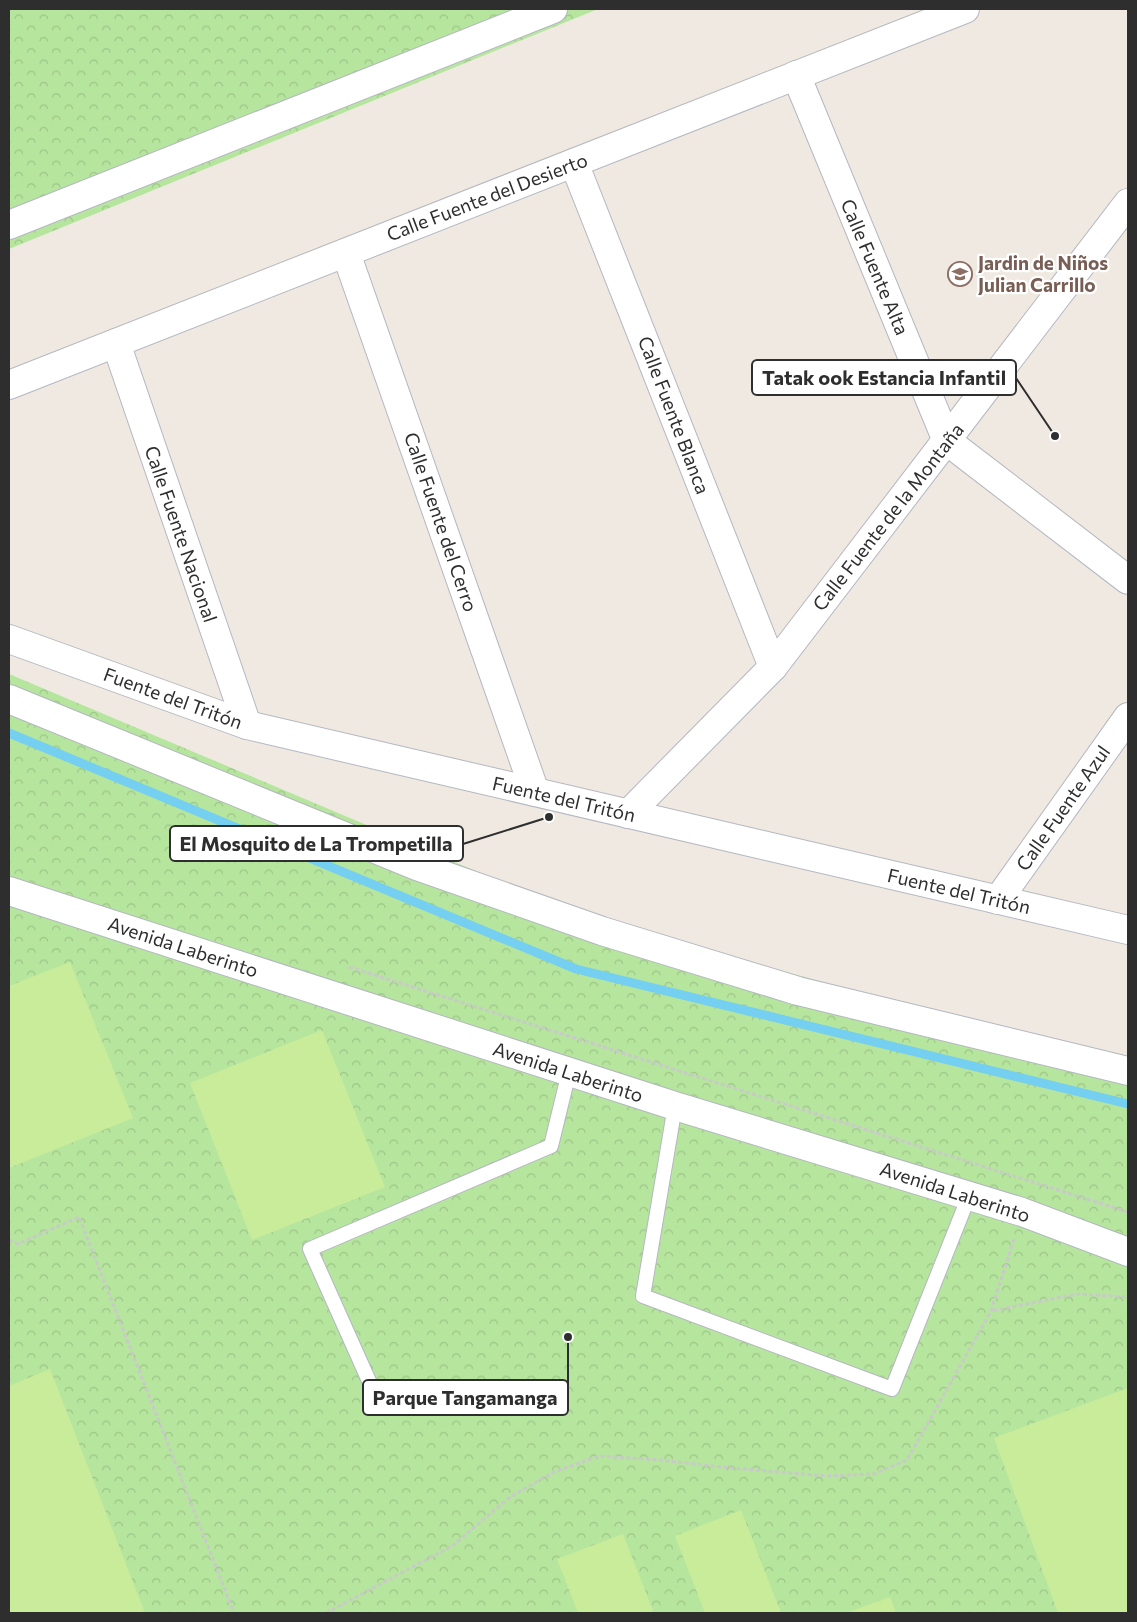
<svg xmlns="http://www.w3.org/2000/svg" width="1137" height="1622" font-family="Commissioner,sans-serif">
<defs>
<pattern id="forest-crowns" width="20" height="18" patternUnits="userSpaceOnUse" patternTransform="scale(1.25)"><rect width="20" height="18" fill="#b6e59e"/><path d="M2 6a3 3 0 1 1 6 0M12 15a3 3 0 1 1 6 0" fill="none" stroke="#9dc588"/></pattern>
</defs>
<rect width="100%" height="100%" fill="#efe9e1"/>
<g fill="url(#forest-crowns)">
<path d="M9 9H598L9 249Z"/>
<path d="M9 674 523 891 629 929 1024 1037 1128 1061V1613H9Z"/>
</g>
<g fill="#c9ec9a">
<path d="M70 962 133 1118 9 1168V986Z"/>
<path d="M322 1030 385 1187 252 1240 190 1083Z"/>
<path d="M50 1369 145 1613H9V1386Z"/>
<path d="M1128 1388V1613H1058L994 1438Z"/>
<path d="M741 1510 781 1613H705L675 1536Z"/>
<path d="M623 1534 654 1613H578L557 1559Z"/>
<path d="M890 1597 896 1613H846Z"/>
</g>
<g fill="none" stroke-linecap="round" stroke-linejoin="round">
<path stroke="#75cff0" stroke-width="9" d="M9 733 576 969 1128 1104"/>
<defs>
<g id="lane">
<path d="M675 1106 643 1296 892 1389 969 1196"/>
<path d="M373 1390 310 1249 551 1146 569 1072"/>
</g>
<g id="street">
<path d="M796 75 947 441 1128 580"/>
<path d="M574 163 773 667"/>
<path d="M9 225 553 9"/>
<path d="M346 253 535 792"/>
<path d="M116 343 247 725"/>
<path d="M9 385 965 9"/>
<path d="M9 639 247 725 1128 930"/>
<path d="M9 699 417 866 602 931 798 991 1128 1071"/>
<path d="M628 814 773 667 1128 203"/>
<path d="M9 891 675 1106 1022 1212 1128 1252"/>
<path d="M998 900 1128 717"/>
</g>
</defs>
<use href="#lane" stroke="#b4b7c1" stroke-width="16"/>
<use href="#street" stroke="#b4b7c1" stroke-width="30"/>
<g stroke="#c9c9c9" stroke-width="3" stroke-dasharray="4 2.5" stroke-linecap="butt">
<path d="M349 967 1128 1212"/>
<path d="M1014 1239 991 1311 1077 1294 1128 1297"/>
<path d="M9 1240 18 1244 79 1217 234 1613"/>
<path d="M326 1613 452 1546 510 1497 554 1472 599 1456 661 1460 731 1468 827 1476 874 1474 907 1460 991 1311"/>
</g>
<use href="#lane" stroke="#fff" stroke-width="14"/>
<use href="#street" stroke="#fff" stroke-width="28"/>
</g>
<defs>
<symbol id="school-ring" viewBox="-11 -11 22 22"><circle r="9.5" fill="#fff" stroke="#8d6e63" stroke-width="1.5"/><path d="M0-5L7-2L0 1L-7-2ZM-4 1L0 2.5L4 1V4Q0 6-4 4Z" fill="#8d6e63"/></symbol>
</defs>
<g fill-rule="evenodd">
<use href="#school-ring" x="946" y="260" width="28" height="28"/>
</g>
<g text-anchor="middle" stroke-width="4.5" stroke-linejoin="round" paint-order="stroke">
<g font-size="19" fill="#2e2e2e" stroke="#fff">
<text transform="translate(487 197) rotate(-21)" y="7">Calle Fuente del Desierto</text>
<text transform="translate(875 267) rotate(67)" y="7">Calle Fuente Alta</text>
<text transform="translate(674 415) rotate(69)" y="7">Calle Fuente Blanca</text>
<text transform="translate(888 517) rotate(-52)" y="7">Calle Fuente de la Montaña</text>
<text transform="translate(441 522) rotate(71)" y="7">Calle Fuente del Cerro</text>
<text transform="translate(181 534) rotate(71)" y="7">Calle Fuente Nacional</text>
<text transform="translate(173 698) rotate(20)" y="7">Fuente del Tritón</text>
<text transform="translate(564 799) rotate(13)" y="7">Fuente del Tritón</text>
<text transform="translate(1063 808) rotate(-55)" y="7">Calle Fuente Azul</text>
<text transform="translate(959 891) rotate(13)" y="7">Fuente del Tritón</text>
<text transform="translate(183 947) rotate(18)" y="7">Avenida Laberinto</text>
<text transform="translate(568 1072) rotate(18)" y="7">Avenida Laberinto</text>
<text transform="translate(955 1192) rotate(18)" y="7">Avenida Laberinto</text>
</g>
<g font-size="19" font-weight="bold" fill="#785e54" stroke="#fff" text-anchor="start">
<text x="978" y="270">Jardin de Niños<tspan x="978" dy="22">Julian Carrillo</tspan></text>
</g>
</g>
<path fill="none" stroke="#2e2e2e" stroke-width="2" d="M1055 436L1016 378M549 817L463 844M568 1337L568 1398"/>
<g fill="#2e2e2e" stroke="#fff" stroke-width="2">
<circle cx="1055" cy="436" r="5"/>
<circle cx="549" cy="817" r="5"/>
<circle cx="568" cy="1337" r="5"/>
</g>
<g fill="#fff" stroke="#2e2e2e" stroke-width="2">
<rect x="752" y="360" width="264" height="35" rx="5"/>
<rect x="170" y="826" width="293" height="35" rx="5"/>
<rect x="363" y="1380" width="205" height="35" rx="5"/>
</g>
<g font-size="20" text-anchor="middle" font-weight="bold" fill="#2e2e2e">
<text x="884" y="385">Tatak ook Estancia Infantil</text>
<text x="316" y="851">El Mosquito de La Trompetilla</text>
<text x="465" y="1405">Parque Tangamanga</text>
</g>
<rect width="1137" height="1622" fill="none" stroke="#2e2e2e" stroke-width="20"/>
</svg>
